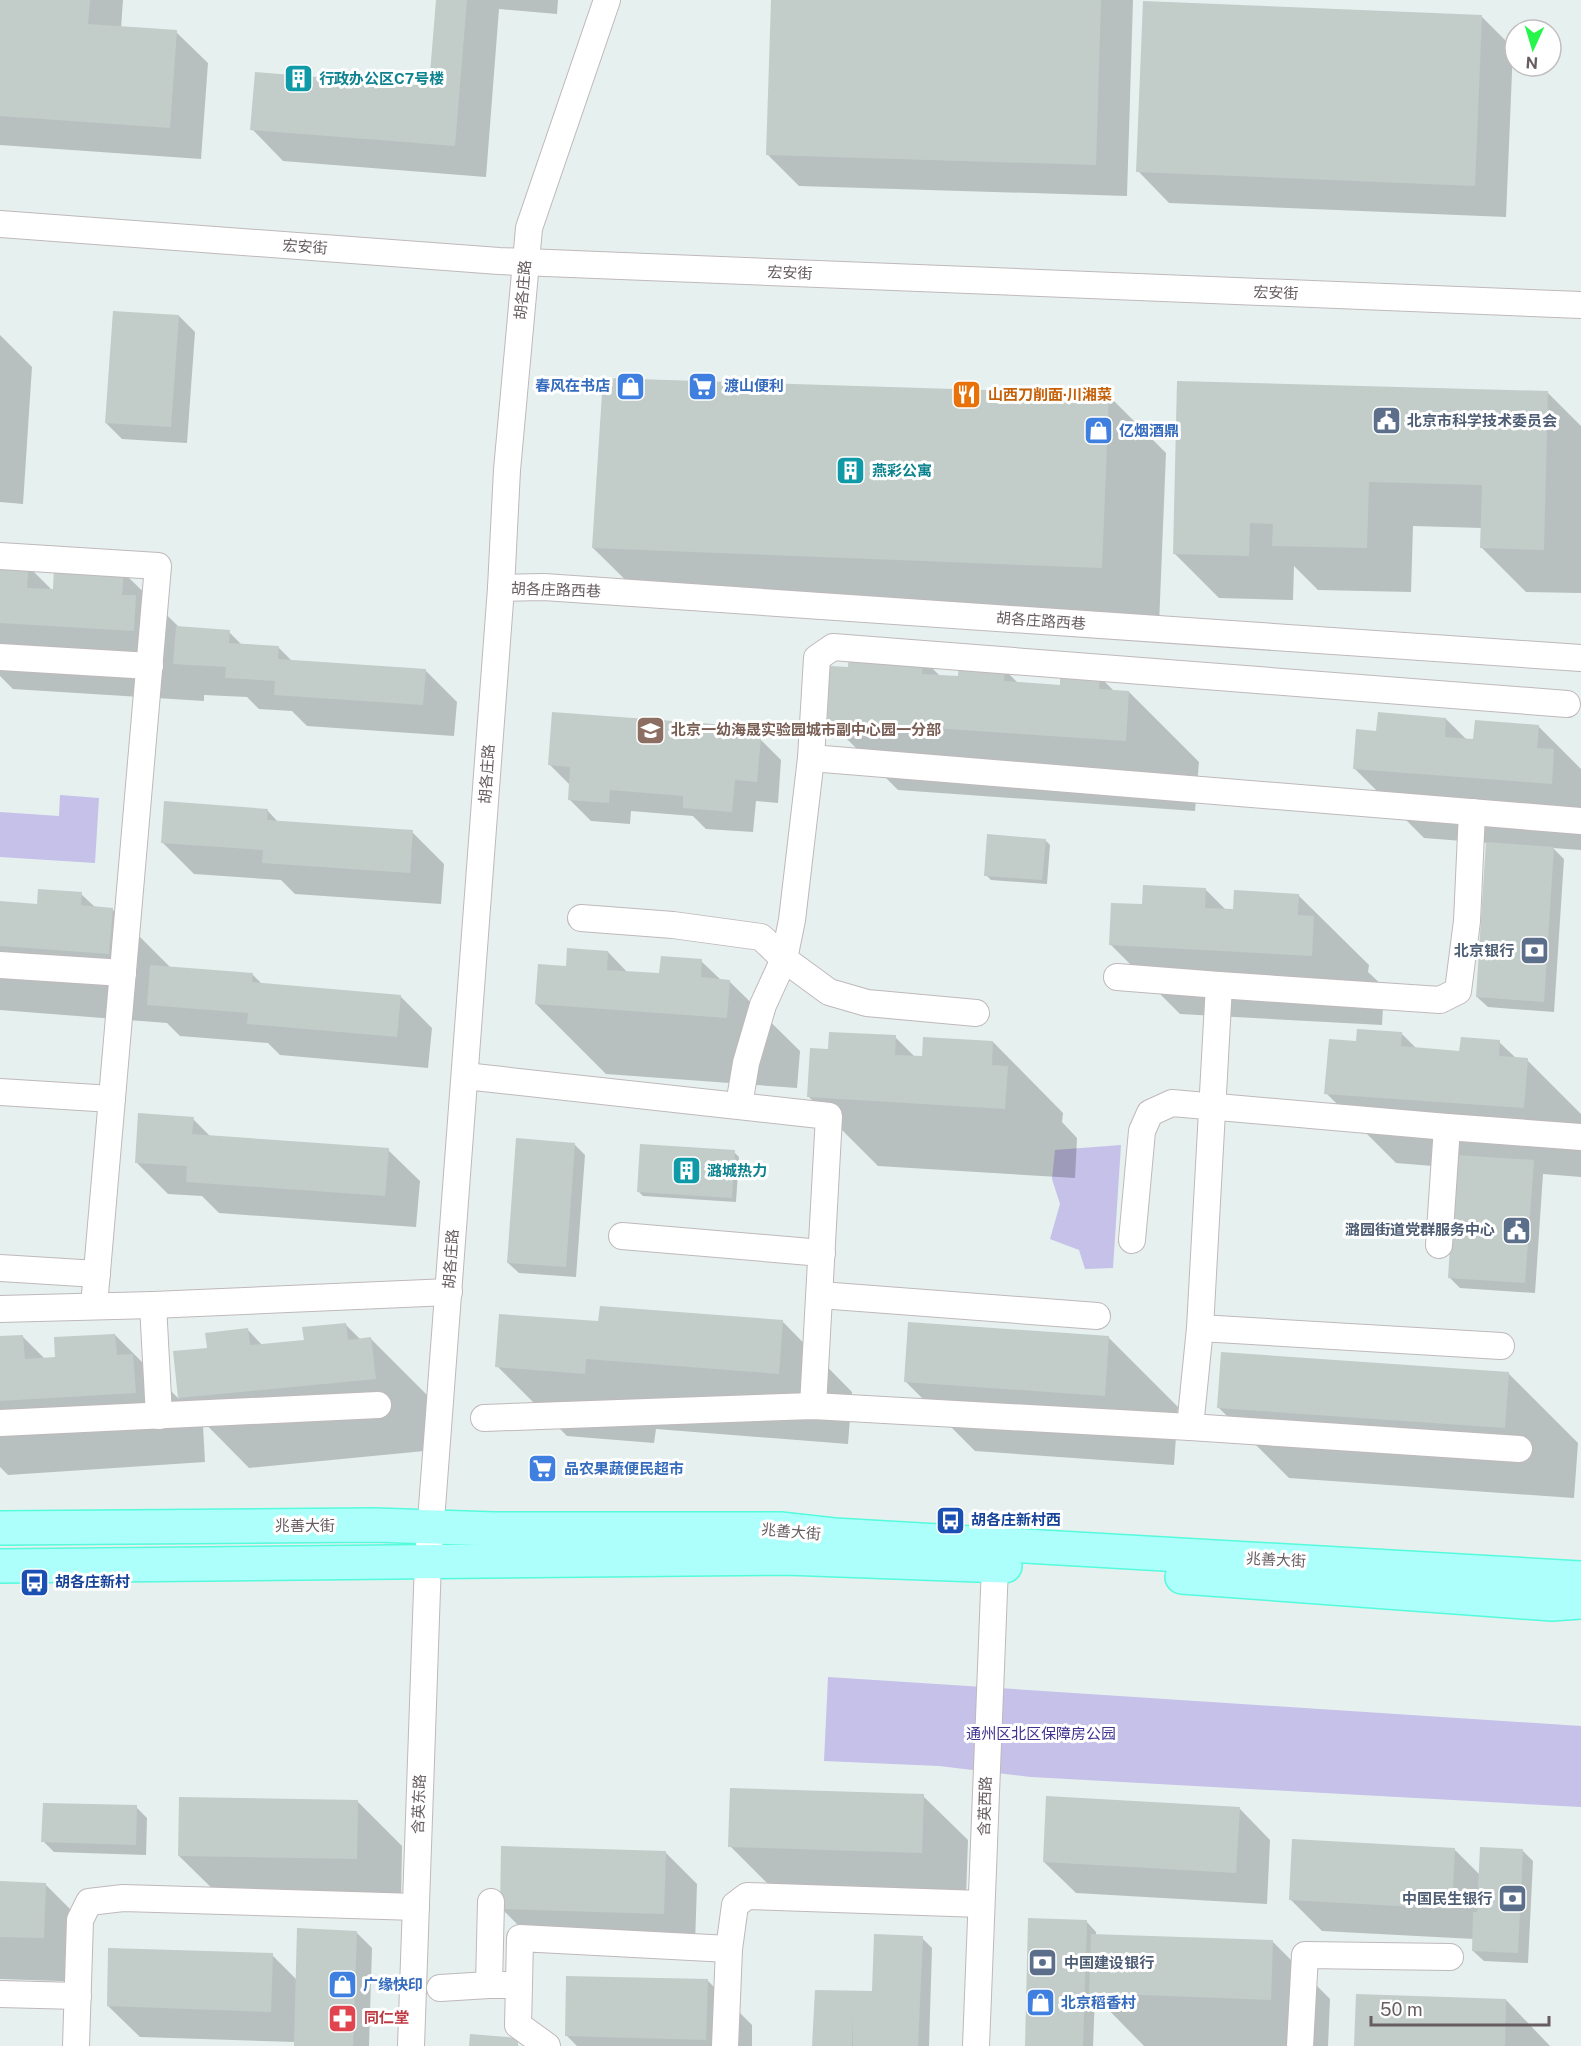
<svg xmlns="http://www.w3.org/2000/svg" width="1581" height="2046" font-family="'Public Sans','Noto Sans SC',sans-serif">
<rect width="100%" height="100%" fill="#e6f0ef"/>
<g fill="#c5c1e9">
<path d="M60 795 99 798 95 863 0 857V812L59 816Z"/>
<path d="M1121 1145 1113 1268 1085 1269 1079 1250 1050 1239 1060 1204 1052 1179 1055 1150Z"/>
<path d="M828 1677 1581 1726V1807L1031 1777 939 1766 824 1761Z"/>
</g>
<g fill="#0003">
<path d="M0 0H123L121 28 176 32 208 63 201 159 0 145Z"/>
<path d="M438 0H558L557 14 499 9 486 177 283 161 252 129 431 88Z"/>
<path d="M772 0H1133L1127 196 799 186 768 155Z"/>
<path d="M1482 17 1513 48 1506 217 1169 203 1138 171Z"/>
<path d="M179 316 195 332 187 443 122 439 106 423Z"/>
<path d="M0 335 32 367 23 504 0 502Z"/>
<path d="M1548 393 1581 426V593L1526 592 1481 547 1482 528 1413 526 1411 592 1318 590 1294 566 1293 600 1219 598 1174 553Z"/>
<path d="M1108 395 1166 453 1159 625 651 605 593 548Z"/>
<path d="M0 564 28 566 54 592 123 572 180 628 229 632 243 646 279 648 292 661 425 670 457 702 454 736 307 726 292 711 259 709 247 697 204 695V701L13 689 0 676Z"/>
<path d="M923 659 941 677 960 678 1004 669 1019 684 1061 687 1099 676 1114 691 1129 692 1199 762 1195 811 898 790 828 720 850 669Z"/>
<path d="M1446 719 1467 740 1475 741 1538 726 1581 769V850L1553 848 1564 859 1554 1012 1488 1007 1477 997 1488 843 1424 838 1354 768 1378 732Z"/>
<path d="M741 727 752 738 760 739 781 760 778 803 756 801 753 832 706 829 693 816 631 811 630 824 591 821 569 799 570 785 549 764Z"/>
<path d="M267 810 279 823 412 832 444 864 441 904 295 894 281 880 194 874 162 842Z"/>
<path d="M1045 840 1050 845 1047 884 991 880 986 875Z"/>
<path d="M1205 889 1227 911 1298 895 1369 965 1368 972 1384 987 1382 1025 1180 1014 1110 944 1144 906Z"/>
<path d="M81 894 96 908 112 909 171 968 252 974 263 985 400 996 432 1028 428 1068 280 1055 268 1043 180 1036 167 1023 0 1010V902L38 906Z"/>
<path d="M608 952 628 973 661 975 701 961 721 980 729 981 800 1051 797 1088 606 1074 536 1004 567 968Z"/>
<path d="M1402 1034 1417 1049 1461 1052 1499 1042 1517 1059 1527 1060 1581 1114V1177L1543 1174 1535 1293 1460 1288 1450 1278 1457 1168 1396 1163 1326 1093 1358 1043Z"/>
<path d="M895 1037 916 1058 993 1042 1063 1113 1062 1122 1077 1138 1075 1178 878 1166 808 1096 829 1051Z"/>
<path d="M193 1119 211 1137 388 1150 420 1181 416 1227 219 1213 202 1196 168 1194 136 1162Z"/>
<path d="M574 1144 585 1155 576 1277 519 1273 508 1263Z"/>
<path d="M734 1152 739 1157 736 1202 643 1196 638 1191Z"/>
<path d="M782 1321 852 1392 848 1444 656 1429 654 1443 567 1436 497 1366 600 1323Z"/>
<path d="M345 1324 361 1340 371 1339 441 1409 445 1449 249 1468 185 1403 203 1426 205 1462 8 1475 0 1467V1338L23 1337 45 1359H57L115 1335 179 1399 175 1353 208 1349 248 1330 263 1346 305 1341Z"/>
<path d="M1108 1337 1178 1407 1174 1465 975 1451 905 1381Z"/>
<path d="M1508 1373 1578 1443 1574 1498 1289 1478 1219 1408Z"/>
<path d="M923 1796 968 1840 966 1897 775 1891 730 1846Z"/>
<path d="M357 1801 402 1846 401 1903 224 1900 179 1856Z"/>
<path d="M136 1807 147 1818 146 1855 54 1852 43 1841Z"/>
<path d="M1239 1808 1270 1840 1267 1904 1076 1893 1044 1862Z"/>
<path d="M1454 1849 1480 1875 1522 1850 1533 1861 1528 1963 1484 1961 1473 1951 1474 1939 1322 1931 1290 1899Z"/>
<path d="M665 1852 697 1884 695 1945 533 1940 501 1908Z"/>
<path d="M0 1883 45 1884 90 1929 88 1982 0 1979Z"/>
<path d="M1086 1921 1096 1932V1936L1273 1942 1330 1999 1328 2046H1144L1095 1996 1093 2046H1026Z"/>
<path d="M356 1932 372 1948 369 2046H295V2042L140 2037 108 2006 272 1955 297 1980Z"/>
<path d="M922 1938 932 1948 929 2046H813L873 1993Z"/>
<path d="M708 1981 752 2025V2046H577L566 2035Z"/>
<path d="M1506 2000 1550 2046H1356Z"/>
</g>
<g fill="#c2ccc9">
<path d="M0 0H90L88 24 177 30 170 128 0 116Z"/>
<path d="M436 0H467L455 146 250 130 255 72 429 86Z"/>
<path d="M771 0H1101L1096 165 766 155Z"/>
<path d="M1143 1 1482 15 1475 186 1136 172Z"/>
<path d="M113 311 179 315 171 427 105 423Z"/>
<path d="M603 378 1109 394 1102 568 592 548Z"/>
<path d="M1177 381 1548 391 1544 550 1480 548 1482 485 1369 482 1367 548 1272 546 1273 524 1250 523 1249 556 1173 554Z"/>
<path d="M0 563 29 564 27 588 53 589 54 566 124 570 122 595H136L134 631 0 623Z"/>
<path d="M176 626 230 630 229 643 279 646 278 659 426 669 423 705 274 695 275 681 225 678 226 667 173 664Z"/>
<path d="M849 652 923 657 922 674 958 676 959 664 1005 667 1004 681 1060 685V672L1100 675 1099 689 1129 691 1126 741 827 721 830 666 848 667Z"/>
<path d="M552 712 741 726V736L761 737 757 782 735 780 732 812 683 808V796L610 790 609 803 568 800 570 767 548 765Z"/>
<path d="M1378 712 1446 718 1445 737 1473 739 1475 720 1539 725 1537 748 1554 749 1552 784 1353 769 1356 729 1376 731Z"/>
<path d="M164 801 268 809 267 820 413 830 410 873 262 863 263 850 161 843Z"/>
<path d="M987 834 1046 839 1042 880 984 876Z"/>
<path d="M1486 842 1554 847 1544 1002 1476 997Z"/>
<path d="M1143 885 1206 888 1205 908 1233 909 1234 890 1299 894 1298 915 1314 916 1312 956 1109 945 1111 903 1142 904Z"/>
<path d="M38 889 82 892 81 905 113 908 109 954 0 946V901L37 904Z"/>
<path d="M567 948 608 951 607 970 659 973 661 956 702 959 701 977 730 980 727 1018 535 1004 538 964 566 966Z"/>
<path d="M150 965 253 973 252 982 401 995 397 1037 247 1024 248 1013 147 1005Z"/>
<path d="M1357 1029 1402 1032 1401 1046 1459 1051 1461 1037 1500 1040 1499 1056 1528 1058 1524 1108 1324 1094 1329 1039 1356 1041Z"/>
<path d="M829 1032 896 1035 895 1055 922 1056 923 1037 993 1041 992 1065 1008 1066 1005 1109 807 1097 810 1048 828 1049Z"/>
<path d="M138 1113 194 1117 192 1134 389 1148 385 1196 186 1182 187 1166 135 1163Z"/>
<path d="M516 1138 575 1143 566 1267 507 1263Z"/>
<path d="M640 1144 735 1150 732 1198 637 1192Z"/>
<path d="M1456 1155 1534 1160 1525 1283 1448 1278Z"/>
<path d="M600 1306 783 1320 779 1374 586 1359 585 1374 495 1367 499 1314 598 1321Z"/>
<path d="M908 1322 1109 1336 1105 1396 904 1382Z"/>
<path d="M346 1323 348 1340 371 1337 376 1379 178 1398 173 1351 207 1348 205 1333 248 1328 250 1345 304 1340 302 1327Z"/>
<path d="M115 1334 117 1355 133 1354 136 1393 0 1401V1336L23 1335 25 1359 55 1357 54 1337Z"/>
<path d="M1221 1352 1509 1372 1505 1428 1217 1408Z"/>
<path d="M730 1788 924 1794 922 1853 728 1847Z"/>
<path d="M1046 1796 1240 1807 1236 1873 1043 1862Z"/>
<path d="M179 1797 358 1800 357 1859 178 1856Z"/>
<path d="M43 1803 137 1805 136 1845 41 1842Z"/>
<path d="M1292 1839 1455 1848 1452 1909 1289 1900Z"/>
<path d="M501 1846 666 1851 664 1914 500 1909Z"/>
<path d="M1480 1847 1523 1849 1518 1953 1472 1951 1473 1912H1477Z"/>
<path d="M0 1881 46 1883 44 1938 0 1937Z"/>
<path d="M1028 1918 1087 1920 1083 2046H1025Z"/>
<path d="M297 1928 357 1931 353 2046H294Z"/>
<path d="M874 1934 923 1936 918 2046H853V2016L852 2046H812L815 1990 872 1991Z"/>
<path d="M1091 1934 1273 1940 1271 2000 1089 1993Z"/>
<path d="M108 1948 273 1953 271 2012 107 2006Z"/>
<path d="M566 1976 708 1979 706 2040 565 2036Z"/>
<path d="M1356 1994 1506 1999 1505 2046H1354Z"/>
<path d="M470 2034 518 2038V2046H469Z"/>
</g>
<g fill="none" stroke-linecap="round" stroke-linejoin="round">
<defs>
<g id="minor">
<path d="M0 224 499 261 1581 305"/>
<path d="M0 556 158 566 94 1306"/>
<path d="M501 588 544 587 1581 658"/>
<path d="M0 657 150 666"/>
<path d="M811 758 1581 821"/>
<path d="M581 918 673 925 761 937 784 959 829 992 867 1003 976 1013"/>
<path d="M0 965 123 973"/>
<path d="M1117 977 1219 985"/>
<path d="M465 1076 829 1116 813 1406"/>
<path d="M0 1092 112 1099"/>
<path d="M739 1105 746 1063 763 1005 784 959 792 920 811 758 817 658 833 647 1567 704"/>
<path d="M622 1236 822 1253"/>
<path d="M1132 1240 1142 1131 1150 1113 1172 1103 1447 1127 1581 1137"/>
<path d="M1439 1245 1447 1127"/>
<path d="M0 1268 97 1274"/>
<path d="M820 1295 1097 1316"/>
<path d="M153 1305 159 1416"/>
<path d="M0 1309 153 1305 449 1292"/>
<path d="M1200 1328 1501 1346"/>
<path d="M484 1418 813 1406 1190 1427 1519 1449"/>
<path d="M0 1423 378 1405"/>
<path d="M1190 1427 1200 1328 1219 985 1440 1000 1458 991 1467 921 1472 812"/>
<path d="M489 1985 491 1902"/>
<path d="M519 1985 520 1938 729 1949"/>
<path d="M440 1988 489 1985H519L518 2025 547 2046"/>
<path d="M0 1994 78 1996"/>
<path d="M76 2046 80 1920 89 1902 123 1898 416 1907"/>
<path d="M411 2046 428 1561 501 588 507 470 526 262 529 228 607 0"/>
<path d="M725 2046 729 1949 735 1905 747 1896 981 1904"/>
<path d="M976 2046 995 1566"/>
<path d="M1300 2046 1305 1955 1450 1957"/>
</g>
<g id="major">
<path d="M0 1528 374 1525 494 1529H780L834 1535 1581 1578"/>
<path d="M0 1566 786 1558 1005 1566"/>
<path d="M1182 1577 1552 1604 1581 1602"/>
</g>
</defs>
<use href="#minor" stroke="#c0b8ba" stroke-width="28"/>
<use href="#major" stroke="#54fbdc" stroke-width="36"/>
<use href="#minor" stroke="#fff" stroke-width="26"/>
<use href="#major" stroke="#acfffa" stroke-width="33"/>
</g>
<defs>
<symbol id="building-square" viewBox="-11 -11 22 22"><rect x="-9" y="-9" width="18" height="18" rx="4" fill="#0f9aa8" stroke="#fff"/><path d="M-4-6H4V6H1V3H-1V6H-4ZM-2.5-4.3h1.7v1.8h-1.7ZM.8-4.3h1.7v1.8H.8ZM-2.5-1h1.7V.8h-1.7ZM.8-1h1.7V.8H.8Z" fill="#fff"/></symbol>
<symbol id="shop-square" viewBox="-11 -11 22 22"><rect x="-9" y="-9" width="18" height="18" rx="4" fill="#3f7fe0" stroke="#fff"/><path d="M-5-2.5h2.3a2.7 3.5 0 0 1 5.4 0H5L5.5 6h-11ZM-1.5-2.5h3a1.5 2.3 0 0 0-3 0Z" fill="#fff"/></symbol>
<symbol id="supermarket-square" viewBox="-11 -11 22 22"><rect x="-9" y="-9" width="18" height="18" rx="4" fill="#3f7fe0" stroke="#fff"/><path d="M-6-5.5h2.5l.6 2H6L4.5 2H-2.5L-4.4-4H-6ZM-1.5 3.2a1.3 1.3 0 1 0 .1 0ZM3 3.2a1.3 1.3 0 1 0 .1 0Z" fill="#fff"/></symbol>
<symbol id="restaurant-square" viewBox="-11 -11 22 22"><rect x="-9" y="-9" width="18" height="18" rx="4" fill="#e8710a" stroke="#fff"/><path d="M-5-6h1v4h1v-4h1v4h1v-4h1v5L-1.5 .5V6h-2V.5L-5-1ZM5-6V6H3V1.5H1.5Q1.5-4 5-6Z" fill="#fff"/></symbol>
<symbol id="civic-square" viewBox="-11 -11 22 22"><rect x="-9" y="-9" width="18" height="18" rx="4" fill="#5c6f8a" stroke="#fff"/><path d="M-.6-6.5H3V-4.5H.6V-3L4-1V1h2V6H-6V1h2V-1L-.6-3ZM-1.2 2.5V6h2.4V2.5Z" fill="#fff"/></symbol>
<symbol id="school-square" viewBox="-11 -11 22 22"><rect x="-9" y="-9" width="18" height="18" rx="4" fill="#8d6e63" stroke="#fff"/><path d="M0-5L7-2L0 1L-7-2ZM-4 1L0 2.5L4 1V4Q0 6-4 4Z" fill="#fff"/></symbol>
<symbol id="bank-square" viewBox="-11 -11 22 22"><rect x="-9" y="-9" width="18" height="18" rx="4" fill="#5c6f8a" stroke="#fff"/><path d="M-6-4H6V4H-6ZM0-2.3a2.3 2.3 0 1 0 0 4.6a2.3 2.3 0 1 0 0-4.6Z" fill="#fff"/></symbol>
<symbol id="bus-square" viewBox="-11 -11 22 22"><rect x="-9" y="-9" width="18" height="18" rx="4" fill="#1a4fb4" stroke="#fff"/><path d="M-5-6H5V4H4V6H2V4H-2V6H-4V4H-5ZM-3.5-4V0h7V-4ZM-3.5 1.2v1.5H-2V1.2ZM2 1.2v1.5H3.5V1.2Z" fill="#fff"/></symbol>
<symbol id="pharmacy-square" viewBox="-11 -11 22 22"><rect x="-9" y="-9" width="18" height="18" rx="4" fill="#e0444e" stroke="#fff"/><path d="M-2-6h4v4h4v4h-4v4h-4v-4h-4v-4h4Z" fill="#fff"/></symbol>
</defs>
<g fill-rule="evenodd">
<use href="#building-square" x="282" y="62" width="33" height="33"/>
<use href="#shop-square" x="614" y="370" width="33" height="33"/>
<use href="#supermarket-square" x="686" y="370" width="33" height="33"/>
<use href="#restaurant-square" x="950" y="378" width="33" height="33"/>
<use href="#civic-square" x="1370" y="404" width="33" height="33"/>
<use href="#shop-square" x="1082" y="414" width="33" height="33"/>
<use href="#building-square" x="834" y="454" width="33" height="33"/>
<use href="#school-square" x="634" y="714" width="33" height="33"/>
<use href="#bank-square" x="1518" y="934" width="33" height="33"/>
<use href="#building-square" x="670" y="1154" width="33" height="33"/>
<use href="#civic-square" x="1500" y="1214" width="33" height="33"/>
<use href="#supermarket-square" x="526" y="1452" width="33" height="33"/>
<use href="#bus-square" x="934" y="1504" width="33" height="33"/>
<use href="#bus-square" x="18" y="1566" width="33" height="33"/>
<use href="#bank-square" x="1496" y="1882" width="33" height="33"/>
<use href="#bank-square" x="1026" y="1946" width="33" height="33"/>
<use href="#shop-square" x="326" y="1968" width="33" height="33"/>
<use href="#shop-square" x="1024" y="1986" width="33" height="33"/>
<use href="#pharmacy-square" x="326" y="2002" width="33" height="33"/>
</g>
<g text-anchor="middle" stroke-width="6" stroke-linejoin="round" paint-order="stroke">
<g font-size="15" font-weight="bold" fill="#0d838f" stroke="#fff" text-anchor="start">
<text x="319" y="84">行政办公区C7号楼</text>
<text x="872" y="476">燕彩公寓</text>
<text x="707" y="1176">潞城热力</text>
</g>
<g font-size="15" fill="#675d60" stroke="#fff">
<text transform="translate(305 247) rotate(4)" y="5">宏安街</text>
<text transform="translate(790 273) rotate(2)" y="5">宏安街</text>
<text transform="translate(523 290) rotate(-85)" y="5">胡各庄路</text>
<text transform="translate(1276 293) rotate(2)" y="5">宏安街</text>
<text transform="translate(556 590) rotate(2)" y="5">胡各庄路西巷</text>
<text transform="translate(1041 621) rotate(4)" y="5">胡各庄路西巷</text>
<text transform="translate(487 774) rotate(-86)" y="5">胡各庄路</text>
<text transform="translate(451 1259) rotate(-86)" y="5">胡各庄路</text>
<text x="305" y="1531">兆善大街</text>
<text transform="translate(791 1532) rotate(5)" y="5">兆善大街</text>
<text transform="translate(1276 1560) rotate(3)" y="5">兆善大街</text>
<text transform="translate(419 1804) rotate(-88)" y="5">含英东路</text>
<text transform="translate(985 1806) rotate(-88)" y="5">含英西路</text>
</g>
<g font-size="15" font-weight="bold" fill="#366cbe" stroke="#fff" text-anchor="start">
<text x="610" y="391" text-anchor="end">春风在书店</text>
<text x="724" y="391">渡山便利</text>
<text x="1119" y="436">亿烟酒鼎</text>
<text x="564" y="1474">品农果蔬便民超市</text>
<text x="363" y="1990">广缘快印</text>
<text x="1061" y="2008">北京稻香村</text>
</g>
<g font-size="15" font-weight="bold" fill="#c56008" stroke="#fff" text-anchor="start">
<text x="988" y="400">山西刀削面·川湘菜</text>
</g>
<g font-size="15" font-weight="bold" fill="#4e5e75" stroke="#fff" text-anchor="end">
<text x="1407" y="426" text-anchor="start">北京市科学技术委员会</text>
<text x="1514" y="956">北京银行</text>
<text x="1495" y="1235">潞园街道党群服务中心</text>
<text x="1492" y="1904">中国民生银行</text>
<text x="1064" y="1968" text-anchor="start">中国建设银行</text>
</g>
<g font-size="15" font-weight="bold" fill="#785e54" stroke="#fff" text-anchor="start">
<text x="671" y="735">北京一幼海晟实验园城市副中心园一分部</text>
</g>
<g font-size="15" font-weight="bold" fill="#164399" stroke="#fff" text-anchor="start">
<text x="971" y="1525">胡各庄新村西</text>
<text x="55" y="1587">胡各庄新村</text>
</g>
<g font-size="15" fill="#403291" stroke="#fff">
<text x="1041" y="1739">通州区北区保障房公园</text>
</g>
<g font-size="15" font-weight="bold" fill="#be3a42" stroke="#fff" text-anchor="start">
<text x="364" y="2023">同仁堂</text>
</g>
</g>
<g transform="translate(1533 48) rotate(184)"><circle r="28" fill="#ffffff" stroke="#c2bebf" stroke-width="1.5"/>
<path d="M0-4.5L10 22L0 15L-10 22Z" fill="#27f54c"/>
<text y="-9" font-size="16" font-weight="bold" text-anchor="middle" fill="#675d60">N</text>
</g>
<path d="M1371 2016v9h178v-9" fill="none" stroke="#675d60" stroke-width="3"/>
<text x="1380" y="2016" font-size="18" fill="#675d60" stroke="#ffffff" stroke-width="4.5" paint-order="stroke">50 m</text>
</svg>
